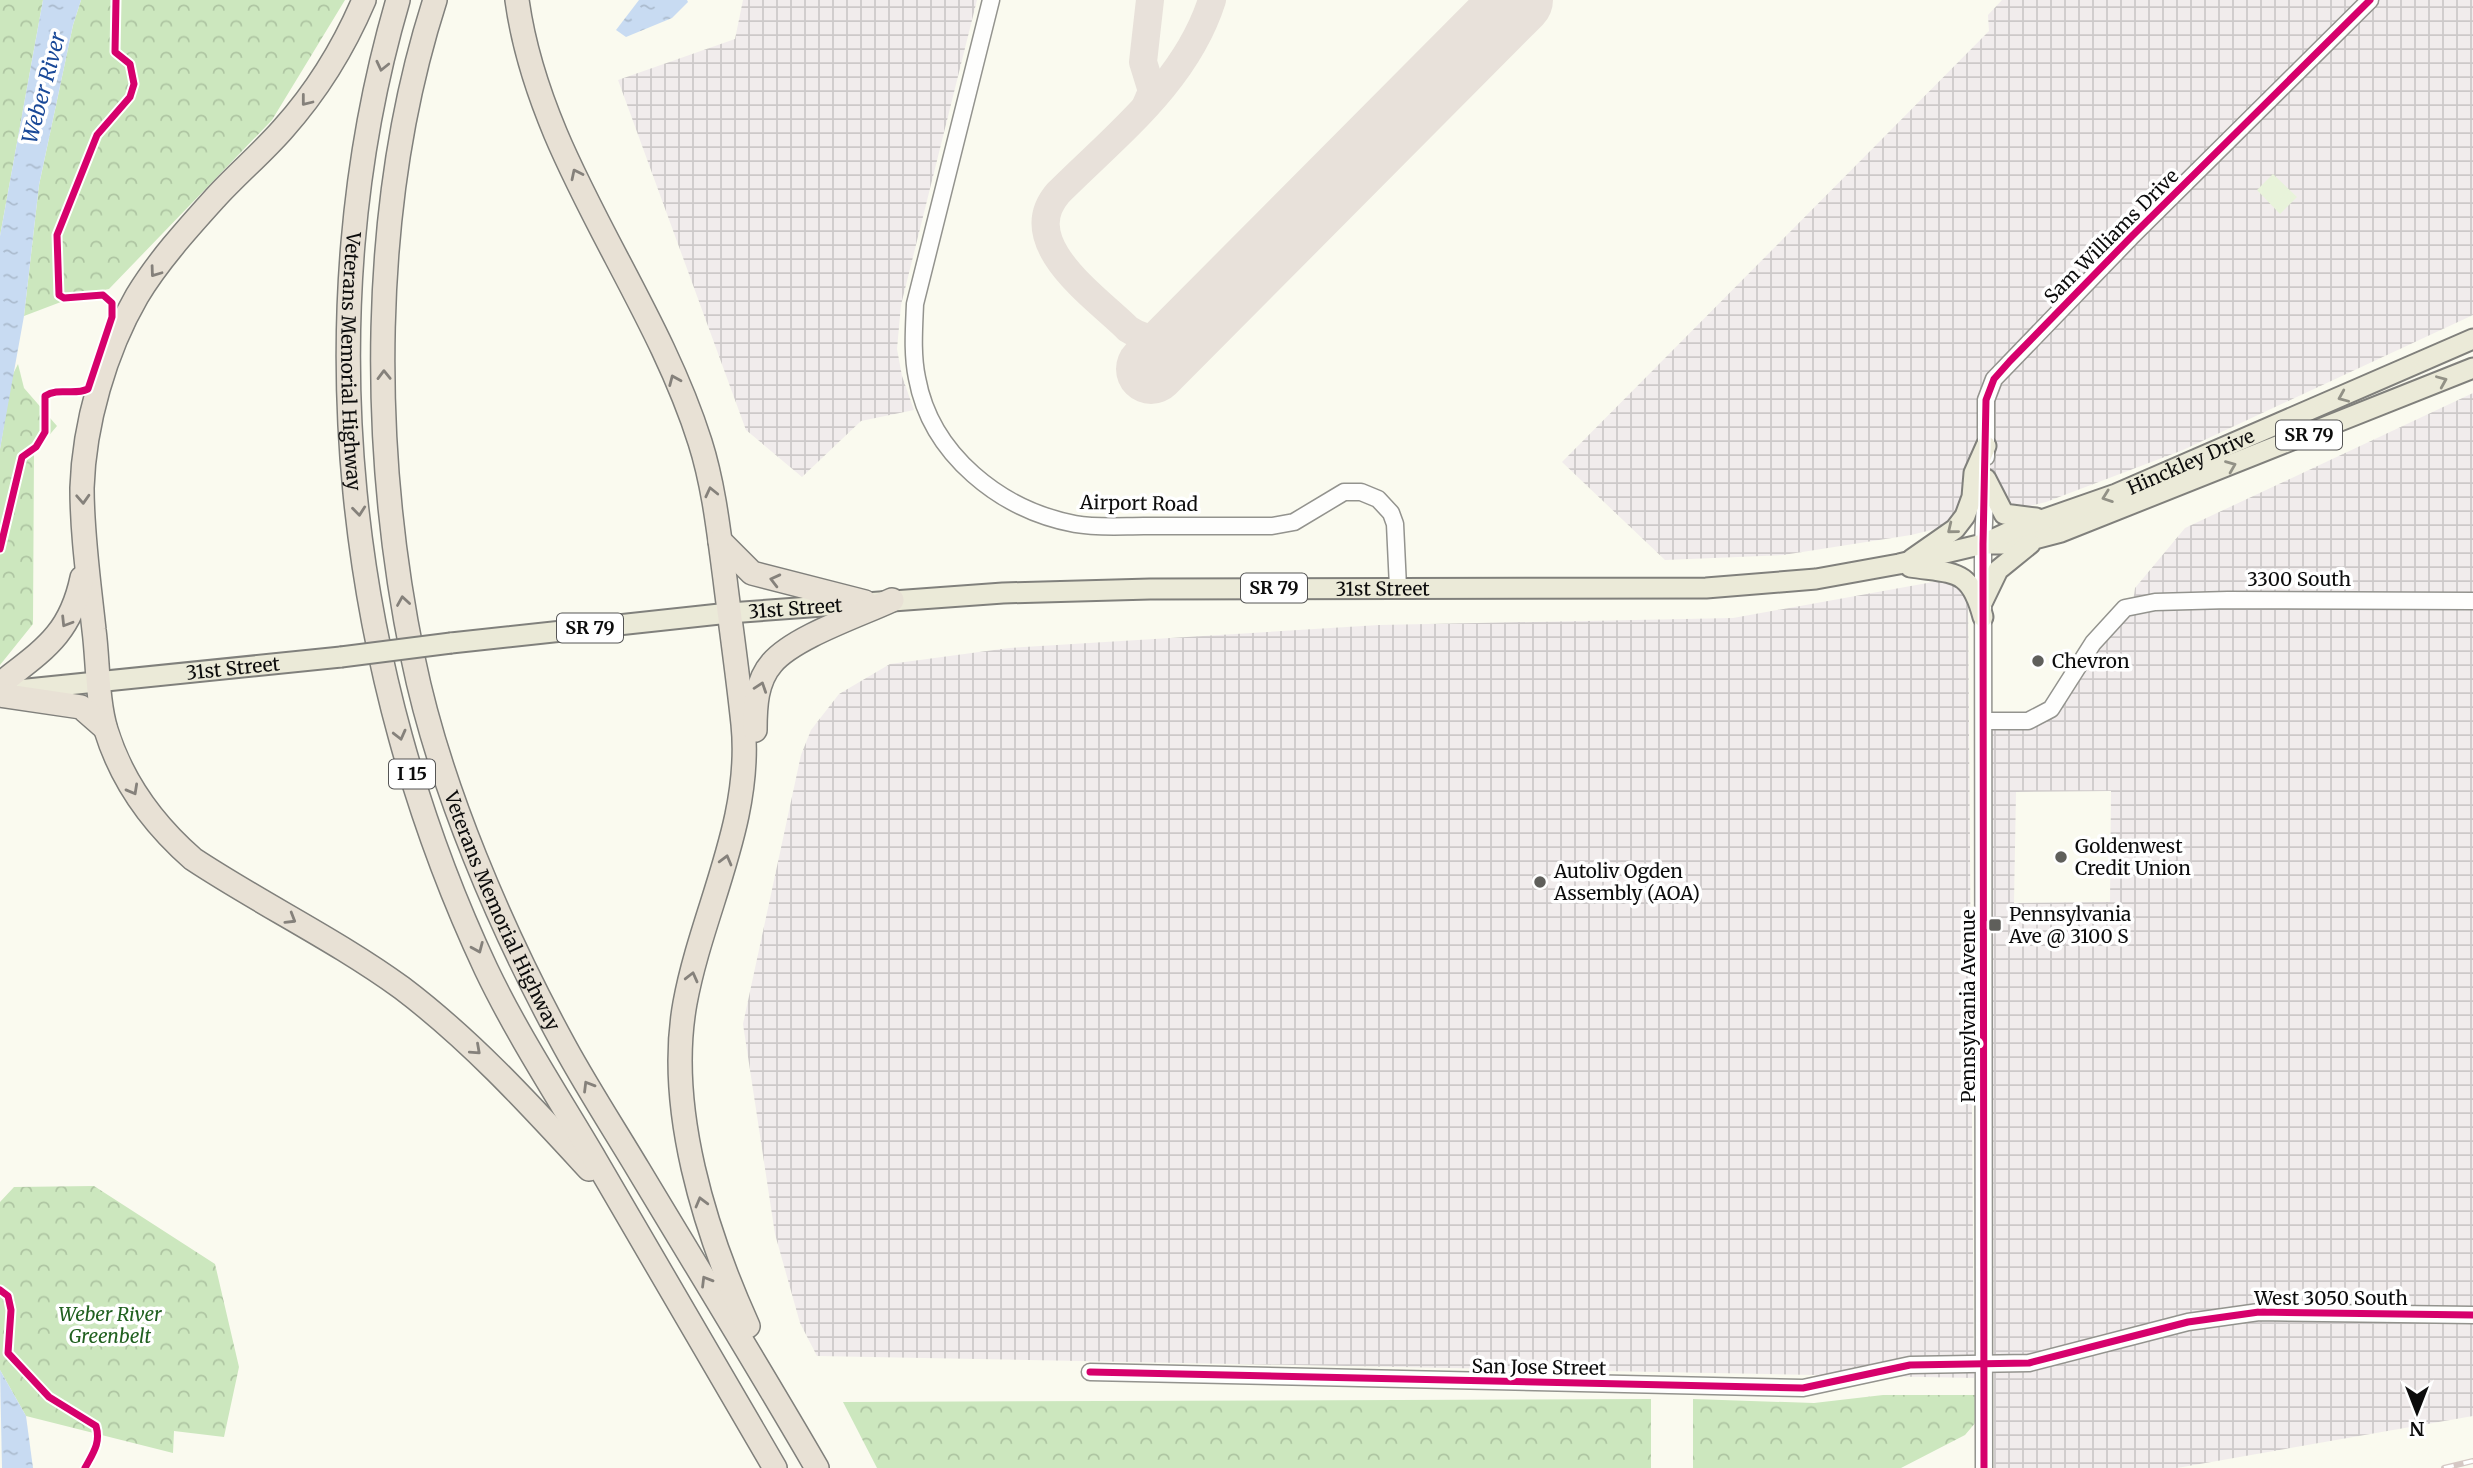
<svg xmlns="http://www.w3.org/2000/svg" width="2473" height="1468" font-family="Merriweather,serif">
<defs>
<pattern id="industrial-grid" width="8" height="8" patternUnits="userSpaceOnUse" patternTransform="scale(1.75)"><rect width="8" height="8" fill="#f1ecec"/><path d="M0 4h8M4 0v8" fill="none" stroke="#cdc9c9"/></pattern>
<pattern id="forest-crowns" width="20" height="18" patternUnits="userSpaceOnUse" patternTransform="scale(1.75)"><rect width="20" height="18" fill="#cce7be"/><path d="M2 6a3 3 0 1 1 6 0M12 15a3 3 0 1 1 6 0" fill="none" stroke="#aec5a2"/></pattern>
<pattern id="water-ripples" width="26" height="14" patternUnits="userSpaceOnUse" patternTransform="scale(1.75)"><rect width="26" height="14" fill="#c8dbf2"/><path d="M2 4q2-2 4 0t4 0M15 11q2-2 4 0t4 0" fill="none" stroke="#abbbce"/></pattern>
</defs>
<rect width="100%" height="100%" fill="#fafaef"/>
<g fill="url(#industrial-grid)" fill-rule="evenodd">
<path d="M743 0H977L901 305 897 349 902 376 914 410 861 421 802 477 746 430 618 80 735 39Z"/>
<path d="M2002 0H2473V315L2183 450 2046 502 1911 535 1783 555 1665 560 1562 462 1989 31 1988 15Z"/>
<path d="M2473 393V1416L2177 1468H1994L1992 728 2028 727 2113 619 2132 609 2135 588 2185 528ZM2111 791 2110 902 2014 903 2016 792Z"/>
<path d="M1944 580 1968 595 1974 1378 817 1356 800 1323 775 1234 743 1024 801 755 811 730 839 694 890 664 1009 648 1379 625 1733 618Z"/>
</g>
<g fill="url(#forest-crowns)">
<path d="M0 0H43L0 236Z"/>
<path d="M81 0H345L272 120 109 289 82 294 24 316 39 185 73 25Z"/>
<path d="M18 364 24 388 57 426 34 453 33 624 0 665V449L12 376Z"/>
<path d="M94 1186 215 1264 239 1367 224 1437 174 1431 173 1453 26 1416 0 1370V1202L14 1187Z"/>
<path d="M1883 1395H1976V1422L1965 1435 1901 1468H1693V1399L1814 1403Z"/>
<path d="M1651 1399V1468H877L843 1402Z"/>
</g>
<path fill="#e8f3da" d="M2273 174 2297 197 2280 214 2257 190Z"/>
<g fill="url(#water-ripples)">
<path d="M43 0H81L73 25 39 185 24 316 0 449V236Z"/>
<path d="M639 0H687L688 2 672 18 626 37 616 30Z"/>
<path d="M0 1370 26 1416 33 1468H2Z"/>
</g>
<g fill="none" stroke-linecap="round" stroke-linejoin="round">
<g stroke="#e8e1da" stroke-width="28">
<path d="M1146 105 1152 91 1143 62 1150 0"/>
<path d="M1195 325C1173 341 1151 344 1128 329 1096 297 1015 243 1058 193 1116 135 1186 82 1212 0"/>
</g>
<path stroke="#e8e1da" stroke-width="70" d="M1151 369 1518 0"/>
<defs>
<g id="minor">
<path d="M991 0 915 304C914 329 912 354 917 378 931 455 1001 510 1075 524 1097 528 1122 526 1144 526 1187 526 1229 526 1272 526L1294 522 1344 492H1361L1378 499 1391 513 1395 524 1398 587"/>
<path d="M1986 457V400L1994 379 2132 236 2370 0"/>
<path d="M1984 721H2028L2051 709 2093 643 2125 608 2155 602 2228 600 2473 601"/>
<path d="M1090 1372 1803 1388 1910 1365 2029 1363 2188 1322 2259 1312 2473 1315"/>
<path d="M1984 1468 1983 544 1986 479"/>
</g>
<g id="major">
<path d="M1986 479 2004 514 2036 518"/>
<path d="M1987 544H2015L2061 532 2473 368"/>
<path d="M1912 559 1955 529 1965 516 1972 497 1974 473 1986 446"/>
<path d="M1910 567C1955 574 1970 568 1983 617"/>
<path d="M1983 601 1998 570 2030 544"/>
<path id="s1" d="M451 643 729 613 1003 593 1150 589 1706 588 1816 579 1899 564 1983 544 2013 530 2116 494 2473 339"/>
<path id="s2" d="M8 691 341 657"/>
</g>
<g id="highway">
<path d="M364 0C344 47 317 91 283 129 262 153 237 174 216 197 188 228 158 261 137 296 105 351 84 424 82 488 82 535 89 583 94 630 98 660 97 701 106 730 122 782 153 824 193 859 261 904 336 940 402 988 472 1041 530 1105 589 1169"/>
<path id="s3" d="M398 0C305 317 347 673 486 969 518 1036 559 1098 596 1161 656 1263 715 1366 775 1468"/>
<path id="s4" d="M435 0C369 205 370 448 413 658 439 786 502 932 565 1047 588 1089 614 1129 638 1169 698 1269 759 1368 817 1468"/>
<path d="M517 0C539 160 652 290 700 442 714 486 719 534 725 579 731 628 738 676 743 724 753 821 702 910 685 1003 666 1108 705 1231 748 1326"/>
<path d="M720 541 752 573 865 602"/>
<path d="M0 684C43 650 70 635 82 578"/>
<path d="M0 695 81 707 105 728"/>
<path d="M755 730C755 707 756 681 772 663 794 637 860 615 892 600"/>
</g>
</defs>
<use href="#minor" stroke="#93938e" stroke-width="19"/>
<use href="#major" stroke="#80807c" stroke-width="23"/>
<use href="#highway" stroke="#80807c" stroke-width="26"/>
<use href="#minor" stroke="#fefefd" stroke-width="16"/>
<use href="#major" stroke="#ebead8" stroke-width="19"/>
<use href="#highway" stroke="#e8e1d5" stroke-width="23"/>
<defs>
<path id="rail" d="M2444 1468 2473 1461"/>
</defs>
<use href="#rail" stroke="#d5c8c4" stroke-width="6"/>
<use href="#rail" stroke="#fff" stroke-width="3.5" stroke-dasharray="10" stroke-linecap="butt"/>
<defs>
<path id="major-bridge" d="M341 657 451 643"/>
</defs>
<use href="#major-bridge" stroke="#80807c" stroke-width="23" stroke-linecap="butt"/>
<use href="#major-bridge" stroke="#ebead8" stroke-width="19"/>
<defs>
<g id="cycleway">
<path d="M0 549 22 457 36 447 45 432V396C59 387 73 396 88 389L112 317V303L103 295 64 298 59 295 57 235 97 135 130 97 134 84 130 64 115 52 116 0"/>
<path d="M0 1290 8 1296 11 1310 8 1353 49 1397 96 1426C101 1443 93 1453 85 1468"/>
<path d="M1090 1372 1803 1388 1910 1365 2029 1363 2188 1322 2259 1312 2473 1315"/>
<path d="M1984 1468 1983 544 1986 400 1994 379 2010 361 2132 236 2370 0"/>
</g>
</defs>
<use href="#cycleway" stroke="#fff" stroke-width="11"/>
<use href="#cycleway" stroke="#d6006c" stroke-width="7"/>
</g>
<defs><path id="oneway-chevron" d="M-2-3.5L2.5 0L-2 3.5" fill="none" stroke-width="1.6" stroke-linecap="round" stroke-linejoin="round" transform="scale(1.75)"/></defs>
<g stroke="#85817b">
<use href="#oneway-chevron" transform="translate(382 66) rotate(103)"/>
<use href="#oneway-chevron" transform="translate(306 101) rotate(128)"/>
<use href="#oneway-chevron" transform="translate(576 174) rotate(-116)"/>
<use href="#oneway-chevron" transform="translate(155 272) rotate(126)"/>
<use href="#oneway-chevron" transform="translate(384 375) rotate(-91)"/>
<use href="#oneway-chevron" transform="translate(674 380) rotate(-113)"/>
<use href="#oneway-chevron" transform="translate(711 492) rotate(-103)"/>
<use href="#oneway-chevron" transform="translate(83 499) rotate(87)"/>
<use href="#oneway-chevron" transform="translate(359 511) rotate(84)"/>
<use href="#oneway-chevron" transform="translate(775 580) rotate(-166)"/>
<use href="#oneway-chevron" transform="translate(403 601) rotate(-99)"/>
<use href="#oneway-chevron" transform="translate(66 622) rotate(122)"/>
<use href="#oneway-chevron" transform="translate(761 687) rotate(-71)"/>
<use href="#oneway-chevron" transform="translate(400 735) rotate(76)"/>
<use href="#oneway-chevron" transform="translate(133 790) rotate(61)"/>
<use href="#oneway-chevron" transform="translate(726 860) rotate(-75)"/>
<use href="#oneway-chevron" transform="translate(291 919) rotate(31)"/>
<use href="#oneway-chevron" transform="translate(478 948) rotate(67)"/>
<use href="#oneway-chevron" transform="translate(692 977) rotate(-76)"/>
<use href="#oneway-chevron" transform="translate(476 1050) rotate(42)"/>
<use href="#oneway-chevron" transform="translate(588 1086) rotate(-121)"/>
<use href="#oneway-chevron" transform="translate(701 1202) rotate(-105)"/>
<use href="#oneway-chevron" transform="translate(706 1281) rotate(-121)"/>
</g>
<g stroke="#929186">
<use href="#oneway-chevron" transform="translate(2442 381) rotate(-23)"/>
<use href="#oneway-chevron" transform="translate(2343 397) rotate(157)"/>
<use href="#oneway-chevron" transform="translate(2231 466) rotate(-22)"/>
<use href="#oneway-chevron" transform="translate(2107 497) rotate(160)"/>
<use href="#oneway-chevron" transform="translate(1952 529) rotate(141)"/>
</g>
<g fill="#5f5f5b" stroke="#fff" stroke-width="2.5">
<circle cx="2038" cy="661" r="7"/>
<circle cx="2061" cy="857" r="7"/>
<circle cx="1540" cy="882" r="7"/>
<rect x="1988" y="918" width="14" height="14" rx="3.5"/>
</g>
<g text-anchor="middle" stroke-width="7" stroke-linejoin="round" paint-order="stroke">
<g fill="#fff" stroke="#555" stroke-width="2">
<rect x="2276" y="420.5" width="66" height="29" rx="5"/>
<rect x="1241" y="573.5" width="66" height="29" rx="5"/>
<rect x="557" y="613.5" width="66" height="29" rx="5"/>
<rect x="389" y="759.5" width="46" height="29" rx="5"/>
</g>
<g font-size="18" font-weight="bold" fill="#0c0c0c">
<text x="2309" y="441">SR 79</text>
<text x="1274" y="594">SR 79</text>
<text x="590" y="634">SR 79</text>
<text x="412" y="780">I 15</text>
</g>
<g font-size="19" fill="#0c0c0c" stroke="#fff">
<text transform="translate(2111 236) rotate(-45)" y="7">Sam Williams Drive</text>
<text dy="7" stroke="none"><textPath href="#s3" startOffset="366">Veterans Memorial Highway</textPath></text>
<text dy="7" stroke="none"><textPath href="#s1" startOffset="1762">Hinckley Drive</textPath></text>
<text transform="translate(1139 503) rotate(1)" y="7">Airport Road</text>
<text x="2299" y="586">3300 South</text>
<text dy="7" stroke="none"><textPath href="#s1" startOffset="934">31st Street</textPath></text>
<text dy="7" stroke="none"><textPath href="#s1" startOffset="346">31st Street</textPath></text>
<text dy="7" stroke="none"><textPath href="#s2" startOffset="226">31st Street</textPath></text>
<text dy="7" stroke="none"><textPath href="#s4" startOffset="934">Veterans Memorial Highway</textPath></text>
<text transform="translate(1968 1006) rotate(-90)" y="7">Pennsylvania Avenue</text>
<text x="2331" y="1305">West 3050 South</text>
<text transform="translate(1539 1367) rotate(1)" y="7">San Jose Street</text>
</g>
<g font-size="19" fill="#0c0c0c" stroke="#fff" text-anchor="start">
<text x="2052" y="668">Chevron</text>
<text x="2075" y="853">Goldenwest<tspan x="2075" dy="22">Credit Union</tspan></text>
<text x="1554" y="878">Autoliv Ogden<tspan x="1554" dy="22">Assembly (AOA)</tspan></text>
<text x="2009" y="921">Pennsylvania<tspan x="2009" dy="22">Ave @ 3100 S</tspan></text>
</g>
<g font-size="19" font-style="italic" fill="#20601f" stroke="#fff">
<text x="110" y="1321">Weber River<tspan x="110" dy="22">Greenbelt</tspan></text>
</g>
<g font-size="21" font-style="italic" fill="#1a4998" stroke="#fff">
<text transform="translate(44 88) rotate(-75)" y="7">Weber River</text>
</g>
</g>
<g transform="translate(2417 1412) rotate(180)" stroke="#ffffff" stroke-width="5" paint-order="stroke">
<path d="M0-5L12 26L0 18L-12 26Z" fill="#0c0c0c"/>
<text y="-10" font-size="19" font-weight="bold" text-anchor="middle" fill="#0c0c0c">N</text>
</g>
</svg>
